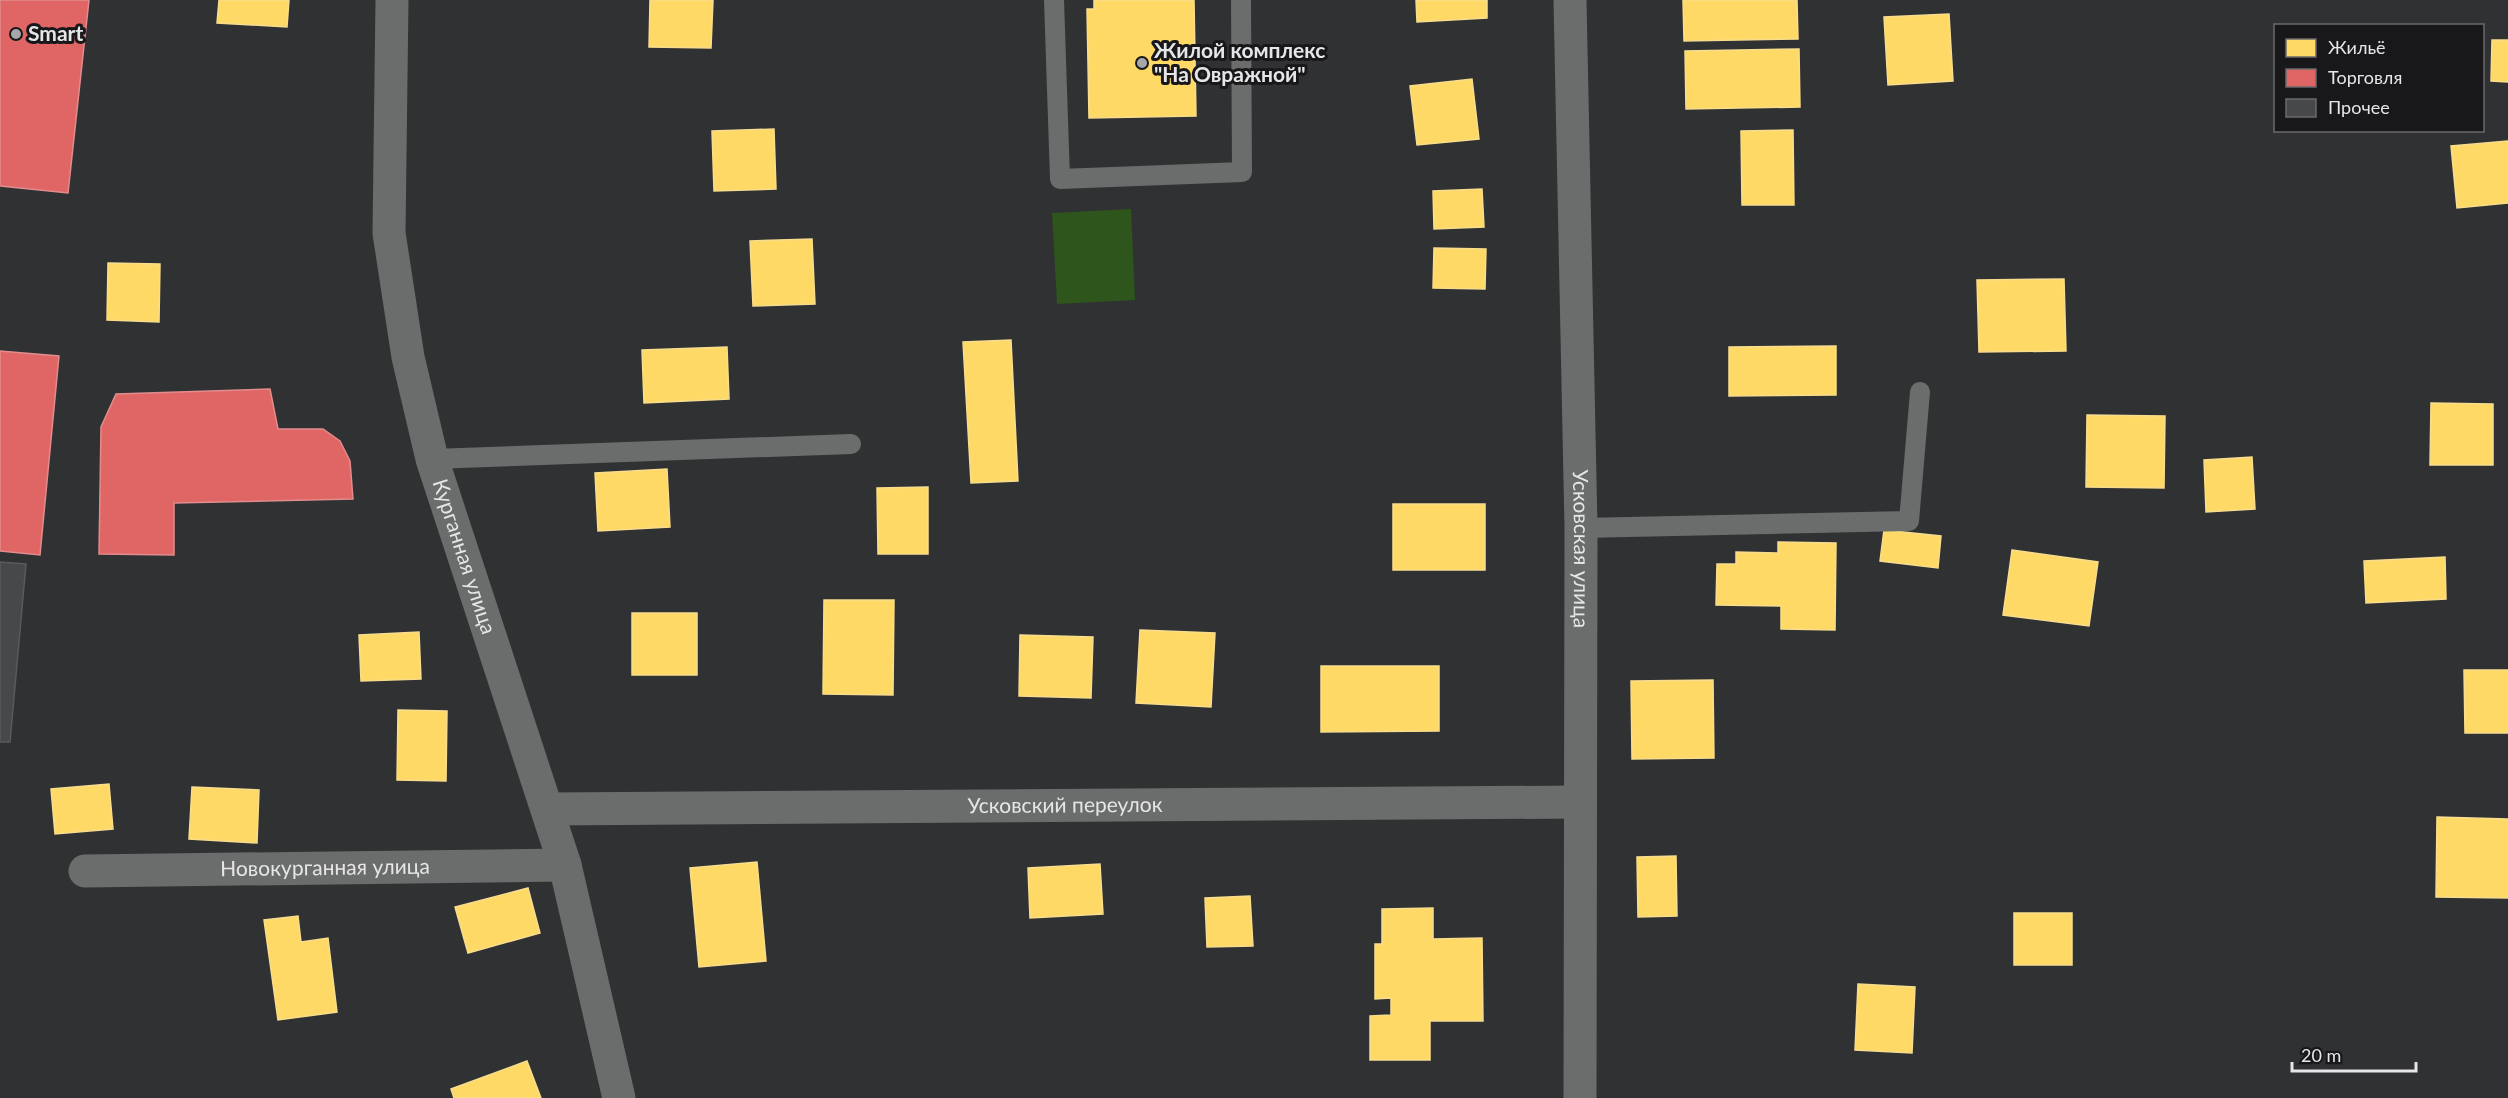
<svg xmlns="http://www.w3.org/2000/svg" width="2508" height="1098" font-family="Lato,sans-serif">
<rect width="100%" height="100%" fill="#303133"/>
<path fill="#2d551c" d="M1131 209 1135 300 1057 304 1052 213Z"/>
<g fill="#ffd966" stroke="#f8dd8d" stroke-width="1.5">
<path d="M219 0H289L287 27 217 23Z"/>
<path d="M650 0H713L711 48 649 47Z"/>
<path d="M1094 0H1194L1196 116 1089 118 1087 9H1094Z"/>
<path d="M1416 0H1487V18L1417 22Z"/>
<path d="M1683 0H1797L1798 39 1684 41Z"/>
<path d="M1949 14 1953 81 1888 85 1884 17Z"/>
<path d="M2492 40H2508V82L2491 81Z"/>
<path d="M1799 49 1800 107 1686 109 1685 51Z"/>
<path d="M1472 79 1479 139 1417 145 1410 86Z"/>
<path d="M774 129 776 189 714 191 712 131Z"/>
<path d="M1793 130 1794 205H1742L1741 131Z"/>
<path d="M2508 141V203L2457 208 2451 146Z"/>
<path d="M1482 189 1484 227 1434 229 1433 191Z"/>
<path d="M812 239 815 304 753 306 750 241Z"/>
<path d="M1434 248 1486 249 1485 289 1433 288Z"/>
<path d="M108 263 160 264 159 322 107 320Z"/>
<path d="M2064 279 2066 351 1979 352 1977 280Z"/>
<path d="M1011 340 1018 481 971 483 963 342Z"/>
<path d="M1836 346V395L1729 396V347Z"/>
<path d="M727 347 729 399 644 403 642 350Z"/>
<path d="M2431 403 2493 404V465H2430Z"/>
<path d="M2087 415 2165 416 2164 488 2086 487Z"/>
<path d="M2252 457 2255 509 2206 512 2204 460Z"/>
<path d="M667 469 670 527 598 531 595 473Z"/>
<path d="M928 487V554H878L877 488Z"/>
<rect x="1393" y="504" width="92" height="66"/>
<path d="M1884 530 1941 536 1938 568 1880 561Z"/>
<path d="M1778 542 1836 543 1835 630 1781 629V606L1716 605 1717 564H1736V552L1778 553Z"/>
<path d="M2012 550 2098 562 2089 626 2003 615Z"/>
<path d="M2445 557 2446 599 2366 603 2364 561Z"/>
<path d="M824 600H894L893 695 823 694Z"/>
<rect x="632" y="613" width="65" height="62"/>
<path d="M1140 630 1215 633 1211 707 1136 703Z"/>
<path d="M419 632 421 679 361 681 359 635Z"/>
<path d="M1020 635 1093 637 1091 698 1019 696Z"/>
<path d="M1321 666H1439V731L1321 732Z"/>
<path d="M2464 670H2508V733H2465Z"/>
<path d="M1713 680 1714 758 1632 759 1631 681Z"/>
<path d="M398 710 447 711 446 781 397 780Z"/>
<path d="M109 784 113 829 55 834 51 789Z"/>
<path d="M192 787 259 790 257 843 189 839Z"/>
<path d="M2437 817 2508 819V898L2436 897Z"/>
<path d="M1676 856 1677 916 1638 917 1637 857Z"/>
<path d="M757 862 766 961 699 967 690 868Z"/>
<path d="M1100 864 1103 914 1030 918 1028 868Z"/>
<path d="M528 888 540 933 468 953 455 907Z"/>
<path d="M1250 896 1253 946 1207 947 1205 898Z"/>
<path d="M1433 908V939L1482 938 1483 1021H1430V1060H1370V1016L1391 1015V998L1375 999V944H1382V909Z"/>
<rect x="2014" y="913" width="58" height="52"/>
<path d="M298 916 301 942 328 938 337 1012 278 1020 264 920Z"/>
<path d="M1858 984 1915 987 1912 1053 1855 1050Z"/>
<path d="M527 1061 541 1098H454L451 1089Z"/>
</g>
<g fill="#e06666" stroke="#e28c8d" stroke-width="1.5">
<path d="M0 0H89L68 193 0 186Z"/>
<path d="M0 351 59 356 40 555 0 551Z"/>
<path d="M270 389 278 429H323L340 441 350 461 353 499 174 503V555L99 554 101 427 116 394Z"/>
</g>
<path fill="#474849" stroke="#5a5a5d" stroke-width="1.5" d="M0 562 26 564 10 742H0Z"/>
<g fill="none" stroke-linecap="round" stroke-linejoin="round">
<g stroke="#6b6c6c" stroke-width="20">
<path d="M1054 0 1060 179 1242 172 1241 0"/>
<path d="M432 459 851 444"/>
<path d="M1581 528 1909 521 1920 392"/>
</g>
<g stroke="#6b6c6c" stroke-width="33">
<path id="s1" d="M392 0 389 233 408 357 432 459 565 865 619 1098"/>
<path id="s2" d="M1570 0 1581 528 1580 1098"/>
<path id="s3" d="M549 809 1580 802"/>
<path id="s4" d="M85 871 565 865"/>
</g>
</g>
<g fill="#a6a7a9" stroke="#18181a" stroke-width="2">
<circle cx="16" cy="34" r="6"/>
<circle cx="1142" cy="63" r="6"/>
</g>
<g text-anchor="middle" stroke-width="6" stroke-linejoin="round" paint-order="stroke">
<g font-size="21" font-weight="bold" fill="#e6e6e9" stroke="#18181a" text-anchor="start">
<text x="28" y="41">Smart</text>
<text x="1154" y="58">Жилой комплекс<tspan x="1154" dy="24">"На Овражной"</tspan></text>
</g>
<g font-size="21" fill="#e6e6e9" stroke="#18181a">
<text dy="7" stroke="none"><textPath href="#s2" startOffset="549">Усковская улица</textPath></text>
<text dy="7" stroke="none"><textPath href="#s1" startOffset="566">Курганная улица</textPath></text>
<text dy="7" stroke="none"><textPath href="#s3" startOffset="516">Усковский переулок</textPath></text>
<text dy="7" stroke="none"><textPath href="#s4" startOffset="240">Новокурганная улица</textPath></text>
</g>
</g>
<rect x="2274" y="24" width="210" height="108" fill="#18181a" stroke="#6a6a6d" stroke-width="1.5"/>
<rect x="2286" y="39" width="30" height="18" fill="#ffd966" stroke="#6a6a6d" stroke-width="1.5"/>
<text x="2328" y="54" font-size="18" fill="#e6e6e9">Жильё</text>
<rect x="2286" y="69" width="30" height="18" fill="#e06666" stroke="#6a6a6d" stroke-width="1.5"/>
<text x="2328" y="84" font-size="18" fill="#e6e6e9">Торговля</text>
<rect x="2286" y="99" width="30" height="18" fill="#474849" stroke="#6a6a6d" stroke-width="1.5"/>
<text x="2328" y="114" font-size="18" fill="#e6e6e9">Прочее</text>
<path d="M2292 1062v9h124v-9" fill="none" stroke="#e6e6e9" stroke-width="3"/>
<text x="2301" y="1062" font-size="18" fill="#e6e6e9" stroke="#18181a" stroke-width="4.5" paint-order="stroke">20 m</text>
</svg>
